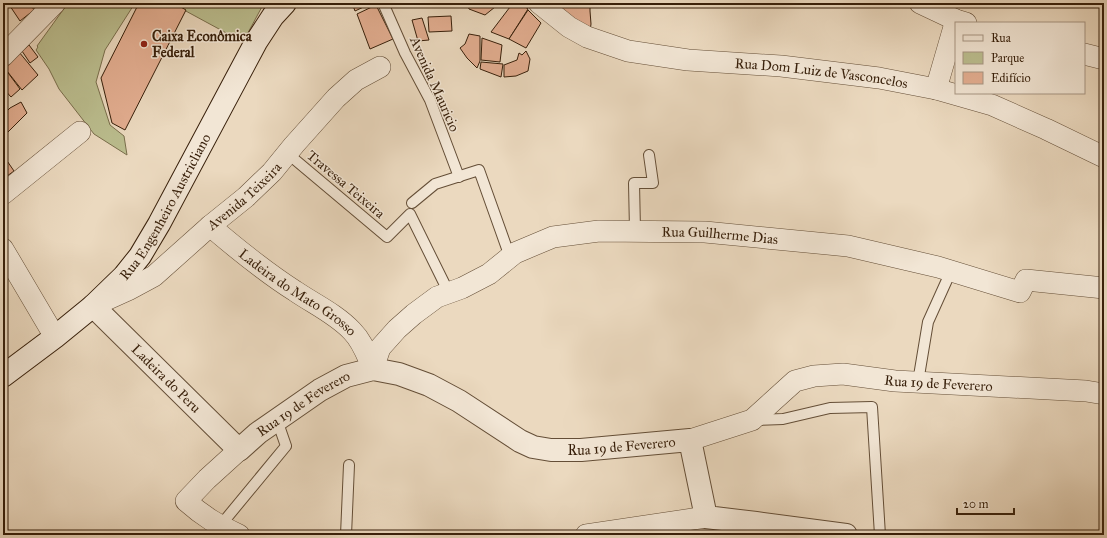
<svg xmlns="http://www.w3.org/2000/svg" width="1107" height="538" font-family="'IM FELL Great Primer',serif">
<rect width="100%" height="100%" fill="#ebd9bf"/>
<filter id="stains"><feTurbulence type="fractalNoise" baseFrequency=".005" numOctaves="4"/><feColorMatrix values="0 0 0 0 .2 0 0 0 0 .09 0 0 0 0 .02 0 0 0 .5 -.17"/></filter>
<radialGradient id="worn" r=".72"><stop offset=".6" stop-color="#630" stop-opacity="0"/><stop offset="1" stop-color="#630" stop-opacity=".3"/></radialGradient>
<g fill="#bbbe8f" stroke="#796e4c">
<path d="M68 3H135L105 50 96 82 110 125 124 136 127 155 94 134 59 89 49 69 36 50 38 47 37 46Z"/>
<path d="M171 3H264L243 42Z"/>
</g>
<g fill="#e3ae91" stroke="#371f0a">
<path d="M8 3H30L34 10 20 21Z"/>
<path d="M139 3H174L186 10 125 130 112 123 101 78Z"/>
<path d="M352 3H372L355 11Z"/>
<path d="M467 3H500L485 15 469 9Z"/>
<path d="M513 3H520L528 9 509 39 491 32Z"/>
<path d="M552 3H590V11L591 24 590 31Z"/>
<path d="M376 5 393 39 370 49 357 14Z"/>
<path d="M528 10 541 23 526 48 509 39Z"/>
<path d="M451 16 452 31 429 32 428 17Z"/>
<path d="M422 18 429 40 418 41 412 20Z"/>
<path d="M469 34 480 36V61L477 68 467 58 460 48 465 44Z"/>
<path d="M482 38 502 45 500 62 481 60Z"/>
<path d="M29 45 38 57 30 63 22 51Z"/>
<path d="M526 51 530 59 528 71 516 76 504 77V65L517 60 519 53 522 55Z"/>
<path d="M19 52 38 75 22 90 3 66Z"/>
<path d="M481 62 503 64 501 77 480 69Z"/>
<path d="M3 66 20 89 11 97 3 88Z"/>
<path d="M21 102 27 113 3 137V115L10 108Z"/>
<path d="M3 155 14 171 3 179Z"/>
</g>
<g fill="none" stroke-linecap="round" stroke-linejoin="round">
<defs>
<g id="service">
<path d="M383 3 405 53 430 100 459 177"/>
<path d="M287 153 387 237 410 214 449 293"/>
<path d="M412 203 435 184 479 170 510 257"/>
<path d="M635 230 634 183H653L649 155"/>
<path d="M918 382 928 322 951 271"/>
<path d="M756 420 783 419 830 408 872 407 880 535"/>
<path d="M220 526 286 446 277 420"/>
<path d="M346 535 349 465"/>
</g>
<g id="minor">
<path id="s1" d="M539 3 569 27 587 37 628 51 688 60 781 66 879 78 936 89 992 105 1046 129 1104 157"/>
<path d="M920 3 956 20 966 23"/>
<path d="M1084 54 1104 59"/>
<path d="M3 56 55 3"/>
<path d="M936 89 956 20"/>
<path d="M3 194 80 132"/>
<path id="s2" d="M210 226C237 249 265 272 295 291 314 304 336 314 352 331 363 342 367 356 373 369"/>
<path d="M3 249 55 337"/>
<path id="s3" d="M97 304 128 290 154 276 210 226 246 197 272 172 294 145 336 98 356 80 380 67"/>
<path id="s4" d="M373 369 380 348 397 329 414 314 437 297 462 288 489 274 515 253 553 237 599 231 705 232 848 246 938 267 1020 292 1026 280 1104 288"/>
<path id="s5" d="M690 440 752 420 795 381 814 376 843 374 895 381 1086 391 1104 394"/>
<path d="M239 535C218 525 204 517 186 501L207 479 239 450"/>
<path d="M586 535 706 517"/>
</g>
<g id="tertiary">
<path id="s6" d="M93 306 239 450 258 433 320 390 346 376 373 369 399 374 429 385 459 401 520 441 533 447 551 450H581L690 440 706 517 756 523 846 535"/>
</g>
<g id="secondary">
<path id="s7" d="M3 376 55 337 93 306 124 276 140 256 159 224 256 42 273 16 285 3"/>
</g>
</defs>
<use href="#service" stroke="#644e37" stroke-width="12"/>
<use href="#minor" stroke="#644e37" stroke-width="22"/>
<use href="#tertiary" stroke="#644e37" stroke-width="24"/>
<use href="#secondary" stroke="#371f0a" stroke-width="24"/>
<use href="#service" stroke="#f2e6d5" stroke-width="10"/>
<use href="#minor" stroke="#f2e6d5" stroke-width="21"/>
<use href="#tertiary" stroke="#f2e6d5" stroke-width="22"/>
<use href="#secondary" stroke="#f2e6d5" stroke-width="22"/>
</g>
<circle fill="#8f2418" stroke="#f2e6d5" stroke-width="1.5" cx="144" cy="44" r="4"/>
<g text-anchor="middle" stroke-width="3" stroke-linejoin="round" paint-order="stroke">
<g font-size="14" font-weight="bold" fill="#371f0a" stroke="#f2e6d5" text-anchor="start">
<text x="152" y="41">Caixa Econômica<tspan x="152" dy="16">Federal</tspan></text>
</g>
<g font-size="14" fill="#371f0a" stroke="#f2e6d5">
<text dy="5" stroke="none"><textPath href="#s1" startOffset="297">Rua Dom Luiz de Vasconcelos</textPath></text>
<text transform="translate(435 84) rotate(66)" y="5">Avenida Mauricio</text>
<text transform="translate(346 184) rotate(40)" y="5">Travessa Teixeira</text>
<text dy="5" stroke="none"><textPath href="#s3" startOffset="184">Avenida Teixeira</textPath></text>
<text dy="5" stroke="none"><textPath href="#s7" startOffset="238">Rua Engenheiro Austricliano</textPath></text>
<text dy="5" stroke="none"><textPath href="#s4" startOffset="398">Rua Guilherme Dias</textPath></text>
<text dy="5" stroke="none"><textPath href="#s2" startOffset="110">Ladeira do Mato Grosso</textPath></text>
<text dy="5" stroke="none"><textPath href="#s6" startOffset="103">Ladeira do Peru</textPath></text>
<text dy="5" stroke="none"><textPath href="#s5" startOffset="268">Rua 19 de Feverero</textPath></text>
<text dy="5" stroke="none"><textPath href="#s6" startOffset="285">Rua 19 de Feverero</textPath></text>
<text dy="5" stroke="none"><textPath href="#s6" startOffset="632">Rua 19 de Feverero</textPath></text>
</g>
</g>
<rect width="1107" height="538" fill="none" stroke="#ebd9bf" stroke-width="16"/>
<rect x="4" y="4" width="1099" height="530" fill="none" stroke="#371f0a" stroke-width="2"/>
<rect x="8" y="8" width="1091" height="522" fill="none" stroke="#371f0a"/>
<rect x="955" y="22" width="130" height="72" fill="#f2e6d5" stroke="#a79684"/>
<rect x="963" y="35" width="20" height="6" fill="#f2e6d5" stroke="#a79684"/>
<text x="991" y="42" font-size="12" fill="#371f0a">Rua</text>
<rect x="963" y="52" width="20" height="12" fill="#bbbe8f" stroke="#a79684"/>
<text x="991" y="62" font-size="12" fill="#371f0a">Parque</text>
<rect x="963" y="72" width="20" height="12" fill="#e3ae91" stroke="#a79684"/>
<text x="991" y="82" font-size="12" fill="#371f0a">Edifício</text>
<path d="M957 508v6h57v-6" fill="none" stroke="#371f0a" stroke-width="2"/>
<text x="963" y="508" font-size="12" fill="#371f0a" stroke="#f2e6d5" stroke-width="3" paint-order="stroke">20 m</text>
<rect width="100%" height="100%" filter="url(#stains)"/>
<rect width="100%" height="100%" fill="url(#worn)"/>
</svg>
